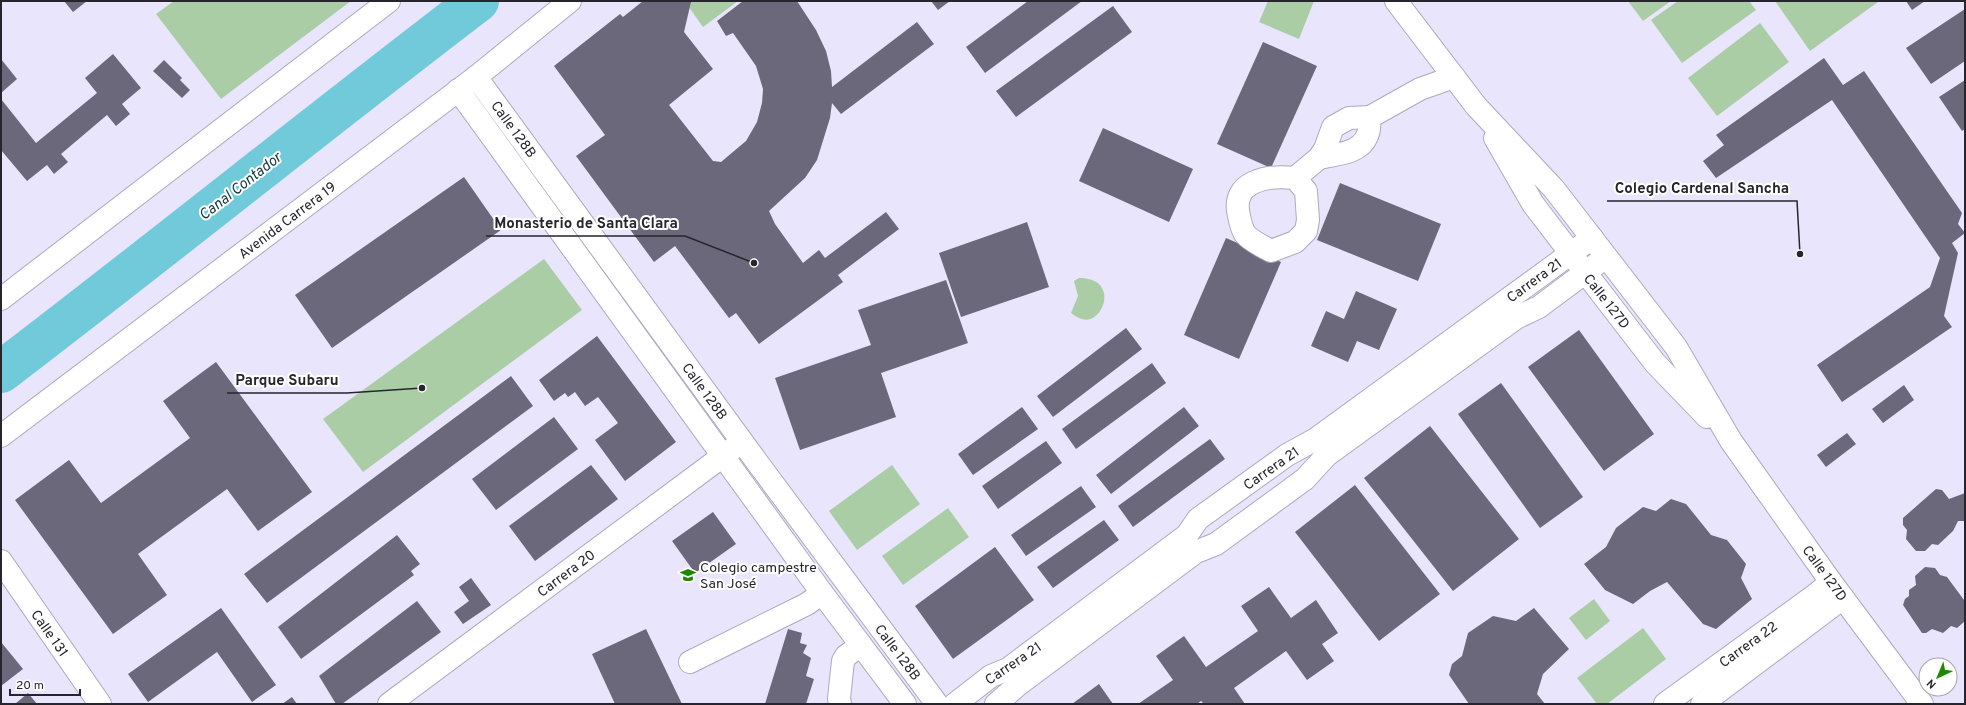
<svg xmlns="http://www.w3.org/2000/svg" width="1966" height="705" font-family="Overpass,sans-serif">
<rect width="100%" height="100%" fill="#e8e5fc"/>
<g fill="#abcda5">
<path d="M174 1H351L221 99 156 14Z"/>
<path d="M689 1H738L703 27 686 3Z"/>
<path d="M1268 1H1314L1299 39 1259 22Z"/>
<path d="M1628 1H1671L1643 21Z"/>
<path d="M1678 1H1749L1756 10 1682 63 1651 20Z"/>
<path d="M1775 1H1878V2L1810 51Z"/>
<path d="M1760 23 1789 62 1717 116 1688 78Z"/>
<path d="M544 259 582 310 363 472 323 419Z"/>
<path d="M1079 278C1121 278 1103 326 1082 319 1078 318 1074 315 1071 313L1078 296 1074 281Z"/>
<path d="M892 465 920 504 857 550 829 511Z"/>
<path d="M948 508 969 537 903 585 882 556Z"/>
<path d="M1594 599 1610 621 1586 640 1569 618Z"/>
<path d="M1643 628 1666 659 1607 704H1597L1577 678Z"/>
</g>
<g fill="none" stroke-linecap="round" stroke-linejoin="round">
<path stroke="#70cada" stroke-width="42" d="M1 372C161 250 318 123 478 1"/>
</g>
<g fill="#6c687b">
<path d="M64 1H87L73 12Z"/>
<path d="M643 1 691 2 684 32 713 69 669 105 713 161 721 162 746 141 757 122 762 103 763 89 756 66 733 33 726 36 717 21 743 1H797L816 30 826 51 831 71 832 87 917 22 934 44 841 114 832 103 830 118 817 160 805 178 769 211 775 224 803 263 819 250 825 258 886 212 899 229 838 275 843 282 759 344 736 313 729 318 675 246 654 262 576 156 605 135 554 66 620 14 623 17Z"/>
<path d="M931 1H950L938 10Z"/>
<path d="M1028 1H1082L985 73 966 47Z"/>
<path d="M1906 1H1925L1912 10Z"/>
<path d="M1113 6 1132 32 1016 117 996 91Z"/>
<path d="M1965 9V61L1931 84 1906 48Z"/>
<path d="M1263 42 1317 66 1271 168 1217 144Z"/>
<path d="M113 54 141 88 122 104 130 114 116 126 107 115 61 154 68 162 54 174 47 165 27 181 1 150V99L36 143 97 93 85 78Z"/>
<path d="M1824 58 1843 85 1864 71 1962 213 1958 224 1965 233 1952 243 1958 253 1944 316 1952 327 1842 402 1817 365 1930 287 1940 258 1832 100 1716 178 1703 161 1724 145 1716 135Z"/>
<path d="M1 59 17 79 1 93Z"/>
<path d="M164 60 182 78 180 80 190 90 182 98 153 71Z"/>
<path d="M1965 80V129L1962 131 1939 97Z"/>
<path d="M1103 128 1193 169 1169 222 1079 181Z"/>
<path d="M464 177 501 230 332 348 295 295Z"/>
<path d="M1340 183 1441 224 1418 281 1317 240Z"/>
<path d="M1027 222 1049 287 961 317 939 253Z"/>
<path d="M1226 238 1281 262 1239 359 1184 335Z"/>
<path d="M946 280 968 343 881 373 896 417 800 450 775 378 871 345 858 310Z"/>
<path d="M1356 291 1397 309 1379 350 1357 341 1348 362 1311 346 1326 311 1344 319Z"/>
<path d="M1126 328 1142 349 1053 417 1037 396Z"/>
<path d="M1579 330 1654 434 1604 471 1528 367Z"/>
<path d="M597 336 676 442 625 481 595 440 618 423 598 397 585 406 575 392 568 397 565 393 554 401 539 380Z"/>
<path d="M216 362 312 492 258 531 227 489 138 554 167 595 113 634 15 500 69 460 101 503 190 438 163 401Z"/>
<path d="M1152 363 1166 383 1076 449 1062 429Z"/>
<path d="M511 376 533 406 267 603 244 574Z"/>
<path d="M1501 383 1583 497 1540 528 1458 414Z"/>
<path d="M1904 385 1914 400 1883 423 1872 409Z"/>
<path d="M1022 407 1038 429 973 475 958 454Z"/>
<path d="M1184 407 1199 426 1111 494 1096 475Z"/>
<path d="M554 417 578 449 496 510 472 479Z"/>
<path d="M1430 426 1519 539 1453 591 1364 478Z"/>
<path d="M1847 433 1856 444 1826 467 1817 455Z"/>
<path d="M1210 439 1225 459 1133 527 1118 506Z"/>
<path d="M1046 441 1062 463 998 509 982 486Z"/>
<path d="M591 465 618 499 535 561 509 526Z"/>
<path d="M1355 485 1440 594 1379 641 1295 532Z"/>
<path d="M1081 486 1096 507 1026 556 1011 535Z"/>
<path d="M1936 489 1942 490 1949 499 1965 493V521H1958L1953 531 1938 545 1932 544 1925 551H1916L1906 539 1907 530 1903 525V518Z"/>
<path d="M1671 499 1686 504 1711 535 1727 540 1746 564 1741 578 1752 599 1716 629 1703 624 1667 582 1650 591 1633 604 1605 590 1584 564 1606 547 1616 528 1643 507 1656 511Z"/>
<path d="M713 512 736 544 695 573 672 541Z"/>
<path d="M1104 520 1119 540 1053 588 1037 567Z"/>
<path d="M397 535 420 564 411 571 414 575 301 659 278 627Z"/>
<path d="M995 547 1034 600 953 659 915 606Z"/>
<path d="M1925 567 1935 568 1940 575 1947 577 1964 600 1965 621 1957 628 1951 626 1943 633 1932 629 1926 633H1922L1903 605 1905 599 1909 596V590L1916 585 1915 576Z"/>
<path d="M471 578 491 605 463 624 454 612 469 601 459 587Z"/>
<path d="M1269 587 1291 618 1316 600 1338 633 1322 644 1334 661 1307 680 1286 651 1234 688 1245 704H1204L1201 701 1197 704H1138L1173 680 1156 656 1184 636 1206 667 1258 631 1241 606Z"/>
<path d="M417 601 441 632 342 704H336L319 676Z"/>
<path d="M221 608 276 685 252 702 217 652 148 702 128 674Z"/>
<path d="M1534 608 1569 649 1543 674 1537 694 1545 704H1469L1449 675 1452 664 1462 656 1468 633 1493 616 1516 621Z"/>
<path d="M646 629 682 704H615L592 654Z"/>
<path d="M788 629 802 633 800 643 807 645 803 653 811 658 806 676 814 679 806 704H765Z"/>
<path d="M1 642 23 669 1 686Z"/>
<path d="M1099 684 1113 704H1072Z"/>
<path d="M28 693 37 704H15Z"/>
<path d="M292 697 297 704H282Z"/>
</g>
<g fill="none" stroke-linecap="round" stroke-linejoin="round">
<defs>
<g id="minor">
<path d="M1396 1 1476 106 1554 189 1676 347 1731 441 1831 582 1922 704"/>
<path d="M476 77 757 462 937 704"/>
<path d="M458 90 822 593 905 704"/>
<path d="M1495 138 1533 204 1585 272 1655 363 1707 417"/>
<path d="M1319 158C1335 154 1360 154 1367 136 1370 131 1369 123 1370 117"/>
<path d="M1295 178 1306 191 1308 220 1306 231 1295 242 1271 251C1262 246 1251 241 1245 234 1242 229 1240 221 1239 216 1230 180 1269 175 1295 178L1319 158 1325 149 1333 127 1349 118 1370 117 1420 89 1454 77"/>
<path d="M1 561 100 704"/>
<path d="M690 662 807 604 822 593"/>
<path d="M389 704 735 447"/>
<path d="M840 704 839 698 843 661 846 656 861 645"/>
<path d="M955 704 991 676 1008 669 1187 535 1198 519 1287 455 1316 439 1592 238"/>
<path d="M996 704 1018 685 1196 552 1216 544 1305 479 1327 455 1516 318 1539 307 1606 257"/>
<path d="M1665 704 1814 596 1831 582"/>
<path d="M1702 704 1843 598"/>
</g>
<g id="major">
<path d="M1 299 389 1"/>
<path d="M1 436 476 77 570 1"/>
</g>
</defs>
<use href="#minor" stroke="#aca9bf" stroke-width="24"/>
<use href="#major" stroke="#aca9bf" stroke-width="24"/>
<use href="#minor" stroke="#fff" stroke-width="22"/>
<use href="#major" stroke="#fff" stroke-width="22"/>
</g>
<defs>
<symbol id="school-bare" viewBox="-9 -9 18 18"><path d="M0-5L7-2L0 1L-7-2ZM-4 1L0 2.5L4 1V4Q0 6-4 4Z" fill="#1e8800" stroke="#fff" stroke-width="2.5" paint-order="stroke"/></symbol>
</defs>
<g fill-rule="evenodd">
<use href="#school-bare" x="677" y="564" width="22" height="22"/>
</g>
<g text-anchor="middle" stroke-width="4" stroke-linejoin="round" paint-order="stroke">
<g font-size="14" fill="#26252d" stroke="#fff">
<text transform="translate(514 129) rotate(54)" y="5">Calle 128B</text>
<text transform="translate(287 220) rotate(-37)" y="5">Avenida Carrera 19</text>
<text transform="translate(1534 280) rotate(-36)" y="5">Carrera 21</text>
<text transform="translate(1607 301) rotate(52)" y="5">Calle 127D</text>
<text transform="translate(705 391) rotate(54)" y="5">Calle 128B</text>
<text transform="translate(1271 468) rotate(-35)" y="5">Carrera 21</text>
<text transform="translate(566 573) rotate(-37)" y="5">Carrera 20</text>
<text transform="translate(1825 573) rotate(54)" y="5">Calle 127D</text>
<text transform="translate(50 633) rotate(55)" y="5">Calle 131</text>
<text transform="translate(1748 644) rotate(-36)" y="5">Carrera 22</text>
<text transform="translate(898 652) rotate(53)" y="5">Calle 128B</text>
<text transform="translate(1013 663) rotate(-34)" y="5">Carrera 21</text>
</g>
<g font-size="14" fill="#26252d" stroke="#fff" text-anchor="start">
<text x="700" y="572">Colegio campestre<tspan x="700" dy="16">San José</tspan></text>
</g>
<g font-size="15" font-style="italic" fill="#0c383f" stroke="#fff">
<text transform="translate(240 186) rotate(-38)" y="5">Canal Contador</text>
</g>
</g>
<path fill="none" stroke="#26252d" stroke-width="1.5" d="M1800 254L1797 201H1607M754 263L685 236H486M422 388L347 393H227"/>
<g fill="#26252d" stroke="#fff" stroke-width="1.5">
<circle cx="1800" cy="254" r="4"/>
<circle cx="754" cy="263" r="4"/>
<circle cx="422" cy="388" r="4"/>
</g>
<g font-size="15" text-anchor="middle" font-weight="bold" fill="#26252d" stroke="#fff" stroke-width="4" stroke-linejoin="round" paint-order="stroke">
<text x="1702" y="193">Colegio Cardenal Sancha</text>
<text x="586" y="228">Monasterio de Santa Clara</text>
<text x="287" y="385">Parque Subaru</text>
</g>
<rect width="1966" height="705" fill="none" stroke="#26252d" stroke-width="4"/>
<g transform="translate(1938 677) rotate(224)"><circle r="19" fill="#ffffff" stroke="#a8a8ab"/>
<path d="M0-3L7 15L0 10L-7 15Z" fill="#1e8800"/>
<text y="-6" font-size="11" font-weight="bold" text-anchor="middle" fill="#26252d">N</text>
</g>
<path d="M10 689v6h70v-6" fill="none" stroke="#26252d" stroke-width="2"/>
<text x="16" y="689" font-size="12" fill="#26252d" stroke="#ffffff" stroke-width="3" paint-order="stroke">20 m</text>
</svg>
